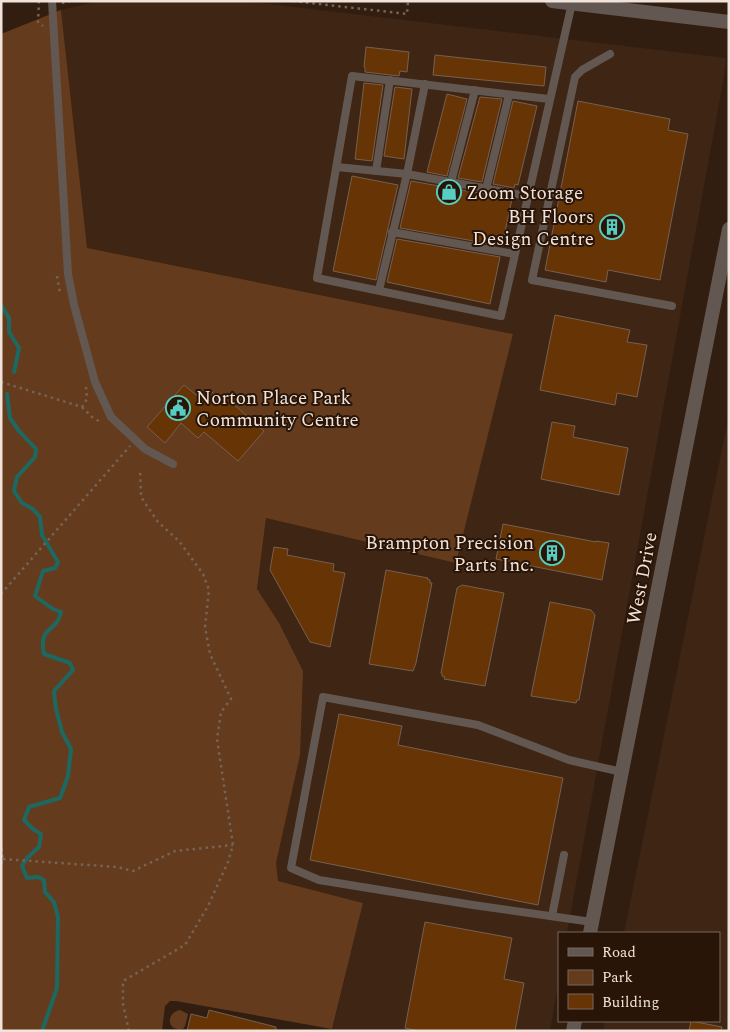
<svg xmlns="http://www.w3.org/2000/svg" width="730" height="1032" font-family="Spectral,serif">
<rect width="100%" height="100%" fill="#321e10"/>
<g fill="#3f2513">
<path d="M99 1H243L726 58 723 82 567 933H559V980L550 1031H332L363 903 263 877 254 614 266 518 456 562 513 334 86 248 61 10Z"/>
<path d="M729 415V1031H603L605 1021H719V933H624Z"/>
</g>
<g fill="#643c1d">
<path d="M61 10 87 248 513 334 456 563 266 518 257 589 279 623 303 671 300 755 276 863 278 881 363 903 332 1029 176 1001H170L165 1006 162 1031H1V34Z"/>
<path d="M180 1010 188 1014 185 1026 183 1029C167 1032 165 1013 180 1010Z"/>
</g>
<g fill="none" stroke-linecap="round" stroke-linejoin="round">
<g stroke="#1d6861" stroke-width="4">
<path d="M1 305 9 318V332L19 348 14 372"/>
<path d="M7 394 10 418 19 431 36 449 35 457 17 477 14 491 22 503 33 509 40 517 42 535 58 562 55 568 43 571 35 596 53 609 61 612C57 633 38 625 44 654L70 663 73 670 54 691 56 709 62 732 71 749 68 776 60 798 29 807 24 820 33 829 41 834 39 847 27 858 22 866 27 878 38 877 44 880 45 892 54 902 58 917 57 988 42 1031"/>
</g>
</g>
<g fill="#673405" stroke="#776050">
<path d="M366 47 409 52 407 72 400 71 399 76 365 72V67H364Z"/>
<path d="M435 55 546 67 544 86 433 75Z"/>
<path d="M364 83 383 85 372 161 355 159Z"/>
<path d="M395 87 412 89 404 159 384 156Z"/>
<path d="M447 94 467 99 447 176 427 172Z"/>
<path d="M480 97 502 99 482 182 458 178Z"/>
<path d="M513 101 537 106 518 185 515 184 514 188 493 184Z"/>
<path d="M578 101 670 119 668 130 688 134 660 280 608 270 606 282 545 270Z"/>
<path d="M352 176 398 185 376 280 333 271Z"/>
<path d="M411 181 512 199 502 246 400 228Z"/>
<path d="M397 239 500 257 490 304 387 282Z"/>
<path d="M555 315 630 330 627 342 647 345 637 397 617 393 615 405 540 390Z"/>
<path d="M184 385 202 400 210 390 219 399 225 393 232 399 230 401 264 431 238 461 204 432 198 438 181 423 165 443 147 427Z"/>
<path d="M552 422 575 426 573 437 628 448 619 495 541 479Z"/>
<path d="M503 524 596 542V541L609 543 602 580 496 559Z"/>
<path d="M274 547 288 549 287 555 334 564 333 571 345 573 330 647 310 642 270 570Z"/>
<path d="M386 570 428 578 427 579 430 580V583H432L416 663 413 671 369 664Z"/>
<path d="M462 585 504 593 485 686 444 679 445 677 442 676V673H441L457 588Z"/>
<path d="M550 602 591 610 595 615 579 700H577L576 703 531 696Z"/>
<path d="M339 714 402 726 398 745 563 778 538 905 310 860Z"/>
<path d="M425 922 512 938 504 979 524 983 515 1031H419L405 1028Z"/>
<path d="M209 1010 276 1027V1031H187L191 1014 207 1018Z"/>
<path d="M691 1021 722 1027 721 1031H689Z"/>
</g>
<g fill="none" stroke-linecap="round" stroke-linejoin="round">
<g stroke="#756357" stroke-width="2.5" stroke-dasharray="2.5 4" stroke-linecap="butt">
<path d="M39 1 38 22 43 26"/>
<path d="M293 1 407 14 408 1"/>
<path d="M62 3 70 1"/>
<path d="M57 276 60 293"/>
<path d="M1 382 82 407 87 399 86 387"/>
<path d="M82 407 92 417 102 423"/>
<path d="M1 594 130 446"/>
<path d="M1 842 3 859 1 864"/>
<path d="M3 859 117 867 133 871 175 851 233 845"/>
<path d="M129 1031 123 1004V981L185 945 208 906 228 862 233 845 217 739 221 712 231 699 210 654 205 627 209 590 203 574 179 541 158 522 141 497 140 469"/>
</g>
<g stroke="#625851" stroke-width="8">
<path d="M52 1 68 274 74 305 95 382 111 417 145 449 173 464"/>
<path d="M610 54 582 70 575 77 532 280 672 306"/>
<path d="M549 99 352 76 317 278 501 316 572 3"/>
<path d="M337 167 407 174 527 196"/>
<path d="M376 171 390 80"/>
<path d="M451 182 475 90"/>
<path d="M486 189 509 95"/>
<path d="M392 232 514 254"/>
<path d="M379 290 407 174 425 84"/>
<path d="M552 916 564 855"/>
<path d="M592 922 473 905 319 880 291 868 323 697 478 725 569 760 622 772"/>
</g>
<g stroke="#625851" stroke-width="14">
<path d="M552 1 729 22"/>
<path d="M590 933 729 229"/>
<path d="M573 1031 575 1021"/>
</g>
</g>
<defs>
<symbol id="shop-ring" viewBox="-11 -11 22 22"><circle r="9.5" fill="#281507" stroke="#57cec1" stroke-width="1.5"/><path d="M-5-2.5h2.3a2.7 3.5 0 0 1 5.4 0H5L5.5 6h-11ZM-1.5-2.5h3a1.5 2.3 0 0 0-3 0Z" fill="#57cec1"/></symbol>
<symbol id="building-ring" viewBox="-11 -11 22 22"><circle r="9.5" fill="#281507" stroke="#57cec1" stroke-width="1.5"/><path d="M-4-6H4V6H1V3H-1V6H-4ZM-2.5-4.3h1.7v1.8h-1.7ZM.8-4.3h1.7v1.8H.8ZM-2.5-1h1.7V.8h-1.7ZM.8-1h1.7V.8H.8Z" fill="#57cec1"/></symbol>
<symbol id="civic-ring" viewBox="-11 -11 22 22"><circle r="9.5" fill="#281507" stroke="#57cec1" stroke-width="1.5"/><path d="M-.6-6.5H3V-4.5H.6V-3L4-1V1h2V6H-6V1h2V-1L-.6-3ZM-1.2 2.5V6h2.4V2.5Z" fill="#57cec1"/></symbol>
</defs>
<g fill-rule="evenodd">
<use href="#shop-ring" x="435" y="178" width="28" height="28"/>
<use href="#building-ring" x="598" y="213" width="28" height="28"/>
<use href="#civic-ring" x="164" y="394" width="28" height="28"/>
<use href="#building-ring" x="538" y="539" width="28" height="28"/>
</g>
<g text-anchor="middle" stroke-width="4" stroke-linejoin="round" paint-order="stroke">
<g font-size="19" fill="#f1e3da" stroke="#281507" text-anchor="start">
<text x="466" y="199">Zoom Storage</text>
<text x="594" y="223" text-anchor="end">BH Floors<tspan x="594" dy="22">Design Centre</tspan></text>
<text x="196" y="404">Norton Place Park<tspan x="196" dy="22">Community Centre</tspan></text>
<text x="534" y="549" text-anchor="end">Brampton Precision<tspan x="534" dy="22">Parts Inc.</tspan></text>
</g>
<g font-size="19" fill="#f1e3da" stroke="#281507">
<text transform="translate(641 578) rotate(-79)" y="7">West Drive</text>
</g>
</g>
<rect width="730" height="1032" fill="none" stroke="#f1e3da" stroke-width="5"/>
<rect x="558" y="932" width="162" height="90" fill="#281507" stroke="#78675b"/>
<rect x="568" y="948" width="25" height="8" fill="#625851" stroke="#78675b"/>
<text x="602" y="957" font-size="15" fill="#f1e3da">Road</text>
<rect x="568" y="970" width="25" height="15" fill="#643c1d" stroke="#78675b"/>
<text x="602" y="982" font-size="15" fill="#f1e3da">Park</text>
<rect x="568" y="994" width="25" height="15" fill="#673405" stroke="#78675b"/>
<text x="602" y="1007" font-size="15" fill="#f1e3da">Building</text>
</svg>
